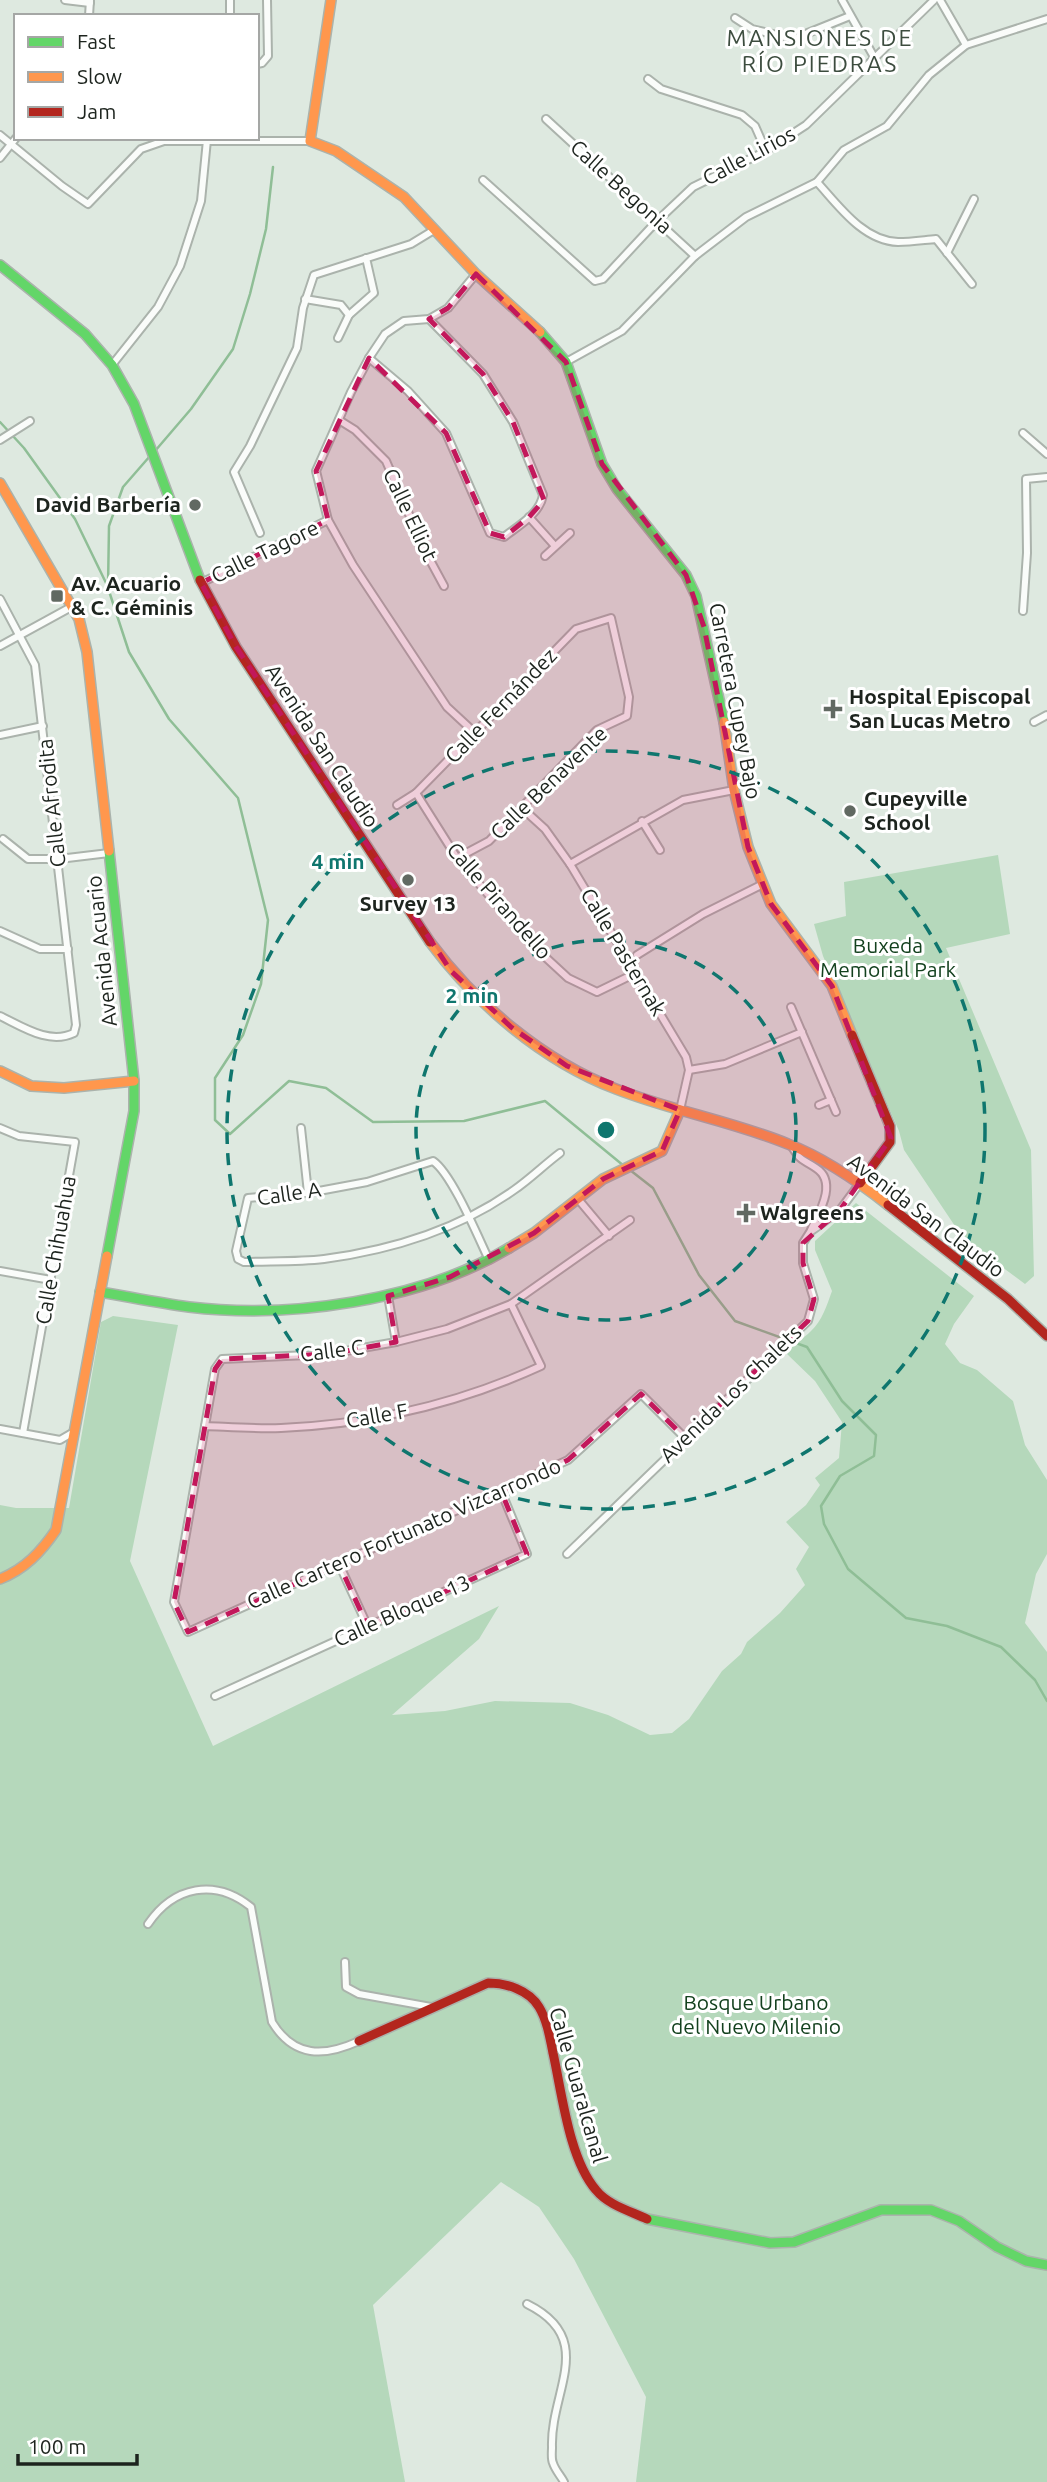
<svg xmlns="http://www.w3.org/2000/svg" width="1047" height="2482" font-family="Ubuntu,sans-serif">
<rect width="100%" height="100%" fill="#dee9e0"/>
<g fill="#b5d8bb">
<path d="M998 855 1010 934 946 948 1031 1150 1034 1276 1025 1284 963 1238 904 1150 899 1131 823 956 814 924 846 916 844 882Z"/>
<path d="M856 1203 974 1296 954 1324 945 1344 960 1363 977 1370 1013 1401 1025 1445 1047 1480V1554L1036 1574 1025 1623 1047 1652V2482H636L646 2397 574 2259 539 2207 501 2182 373 2305 405 2482H0V1505L16 1508H69L101 1322 113 1316 178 1325 130 1561 213 1746 499 1606 479 1639 392 1715 445 1711 495 1701 570 1703 608 1715 650 1735 672 1733 689 1719 722 1671 741 1654 747 1642 780 1613 805 1585 796 1569 809 1547 786 1522 806 1505 820 1485 815 1478 839 1458 842 1422 815 1381 787 1354C793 1344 803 1339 811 1331 822 1321 827 1305 832 1291L815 1250V1241Z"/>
</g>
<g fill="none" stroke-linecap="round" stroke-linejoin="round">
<g stroke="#8fbe96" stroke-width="2.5">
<path d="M0 422 24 448 75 519 107 585"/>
<path d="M155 451 191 409 233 349 250 294 266 229 273 167"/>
<path d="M150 456 123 487 109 526 108 588 129 652 169 719 238 798 268 920 261 984 243 1035 215 1078V1120L230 1134 289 1081 326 1088 373 1122 464 1121 545 1101 624 1166"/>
<path d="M630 1170 653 1188 699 1275 735 1321 807 1347 842 1401 876 1435 874 1456 840 1476 821 1506 824 1524 848 1569 906 1618 947 1626 1001 1647 1035 1680 1047 1701"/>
</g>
<defs>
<g id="street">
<path d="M65 0 90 3"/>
<path d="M230 0V16"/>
<path d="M842 0 874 57"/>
<path d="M940 0 966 45"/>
<path d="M89 16 90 0"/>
<path d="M735 18 752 29 793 39 850 16"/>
<path d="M257 64 262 63 268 56 267 0"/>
<path d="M648 79 661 89 742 115 755 126 766 151"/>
<path d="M546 119 695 256"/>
<path d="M0 135 62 186 88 204 141 149 164 141H310"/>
<path d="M0 158 16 138"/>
<path d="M483 180 595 281 603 279 657 221 693 187 766 151 806 125 934 0"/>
<path d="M817 182C838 205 863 241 898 242 911 242 924 240 936 239L972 284"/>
<path d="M947 253 974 199"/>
<path d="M305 299 341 305 349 315"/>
<path d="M338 338 349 315 374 293 366 258"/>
<path d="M369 358 408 391 446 433 490 533 504 537C518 526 540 514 543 495L513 422 483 374 429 319"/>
<path d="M566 362 622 331 695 256 746 217 817 182 844 150 887 126 929 75 966 45 1047 19"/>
<path d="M112 365 158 307 180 266 201 201 207 140"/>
<path d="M339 420 355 430 386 461 424 549 444 586"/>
<path d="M1023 433 1047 454"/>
<path d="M0 440 30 421"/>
<path d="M529 517 555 546"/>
<path d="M260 533 234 472 250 446 297 348 303 308 314 275 411 244 434 230"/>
<path d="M545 556 570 533"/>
<path d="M201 583 328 520"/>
<path d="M0 599 35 665 76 1025 74 1033C49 1045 23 1027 0 1016"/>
<path d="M1023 611 1027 553 1026 479 1047 477"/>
<path d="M0 646 73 606"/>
<path d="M1034 722 1047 715"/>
<path d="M474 732 447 707 353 565 328 520 316 471 351 392 369 358 385 334 404 321 429 319 448 308 476 274"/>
<path d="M0 735 43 726"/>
<path d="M416 793 457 858 529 942 568 978 597 992 636 973"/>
<path d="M397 805 416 793 576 629 611 618 629 697 627 716 597 730 489 841 457 858"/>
<path d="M522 808 545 829 570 864 686 1057 689 1070 680 1110"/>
<path d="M642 821 660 850"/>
<path d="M3 839 28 859H59L109 853"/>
<path d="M570 864 683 800 734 790"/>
<path d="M0 931 40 949H68"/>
<path d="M637 955 703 914 761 885"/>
<path d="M791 1007 836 1112"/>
<path d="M689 1070 725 1064 802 1032"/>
<path d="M819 1105 831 1100"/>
<path d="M0 1128 19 1136 75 1142 23 1433"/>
<path d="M301 1128 308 1193"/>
<path d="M791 1145C801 1162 801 1158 816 1168 838 1182 819 1213 811 1230"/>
<path d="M578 1199 609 1236"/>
<path d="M630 1220 511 1304 447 1329 396 1342 329 1354 222 1359 215 1369 174 1602 188 1632 568 1460 641 1394 685 1438"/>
<path d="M489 1260C478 1237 452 1174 433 1161L367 1182 308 1193 248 1198 236 1251 238 1259 244 1262C271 1261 298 1262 324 1259 391 1250 459 1229 514 1190 530 1179 544 1165 560 1153"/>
<path d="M0 1271 51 1280"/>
<path d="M388 1296 396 1342"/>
<path d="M205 1426C230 1427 256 1429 281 1428 372 1424 458 1404 541 1366L511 1304"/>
<path d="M0 1429 60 1440 72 1433"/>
<path d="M567 1554 808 1321 814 1299 803 1263V1243L810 1232 840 1210 860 1183"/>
<path d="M339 1564 368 1627"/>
<path d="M215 1696 527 1554 501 1491"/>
<path d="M148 1924C174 1886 215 1878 251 1907L272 2022C294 2058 324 2057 359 2041"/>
<path d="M345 1962 346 1987 359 1994 431 2007"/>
<path d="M527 2304C598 2339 550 2391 552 2447 552 2452 551 2459 553 2463 555 2470 561 2476 564 2482"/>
</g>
<g id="fast">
<path d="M0 265 85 334 112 365 134 404 200 580"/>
<path d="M540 332 566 362 602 464 617 489 686 575 696 596 724 722"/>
<path d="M107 1256 134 1111V1081L109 851"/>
<path d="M100 1292C130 1297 159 1303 189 1307 290 1319 421 1301 509 1248"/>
<path d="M647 2219 770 2243 794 2242 881 2210H931L959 2221 997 2247 1026 2261 1047 2265"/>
</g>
<g id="slow">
<path d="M331 0 310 141 336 151 404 197 476 274 540 332"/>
<path d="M0 483 79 619 87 652 109 851"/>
<path d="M724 722 734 790 748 847 771 904 832 986 852 1035"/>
<path d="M430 942C476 1004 543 1061 616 1089 672 1111 732 1121 788 1144 822 1157 860 1183 888 1205"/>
<path d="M0 1071 31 1086 64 1088 134 1081"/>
<path d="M509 1248 534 1233 603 1179 662 1151 680 1110"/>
<path d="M0 1579C25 1569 41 1552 56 1530L107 1256"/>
</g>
<g id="jam">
<path d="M200 580 236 647 430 942"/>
<path d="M852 1035 890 1126V1142L860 1183"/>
<path d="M888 1205 1008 1299 1047 1336"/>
<path d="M359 2041 488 1983C506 1983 529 1990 539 2007 547 2020 550 2038 553 2053 562 2093 569 2159 596 2190 608 2205 630 2211 647 2219"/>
</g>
</defs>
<use href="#street" stroke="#abb3ac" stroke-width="10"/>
<use href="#fast" stroke="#abb3ac" stroke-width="12"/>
<use href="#slow" stroke="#abb3ac" stroke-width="12"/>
<use href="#jam" stroke="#abb3ac" stroke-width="12"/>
<use href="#street" stroke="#fafcfa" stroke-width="6"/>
<use href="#fast" stroke="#63d668" stroke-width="9"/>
<use href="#slow" stroke="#ff974d" stroke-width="9"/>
<use href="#jam" stroke="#b3261e" stroke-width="9"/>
</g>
<path fill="#c2185b" fill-opacity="0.2" stroke="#c2185b" stroke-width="5" stroke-dasharray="14 9" stroke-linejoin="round" d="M476 274 566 362 602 464 686 575 704 627 748 847 771 904 832 986 891 1138 840 1210 803 1243V1263L814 1299 808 1321 685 1438 641 1394 568 1460 501 1491 527 1554 368 1627 339 1564 188 1632 174 1602 215 1369 222 1359 329 1354 396 1342 388 1296 450 1277 534 1233 603 1179 662 1151 680 1110 567 1066 511 1027 451 971 236 647 201 583 328 520 316 471 369 358 446 433 490 533 504 537 529 517 544 500 513 422 483 374 429 319 448 308Z"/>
<g fill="none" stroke="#0f766e" stroke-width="3.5" stroke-dasharray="12 9">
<circle cx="606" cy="1130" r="190"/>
<circle cx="606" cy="1130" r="379"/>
</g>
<g fill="#616962" stroke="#fff" stroke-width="2.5">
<circle cx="195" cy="505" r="7"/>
<rect x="50" y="589" width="14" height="14" rx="3.5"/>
<path d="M829.5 698.5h7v7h7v7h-7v7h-7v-7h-7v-7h7z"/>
<circle cx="850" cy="811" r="7"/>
<circle cx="408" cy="880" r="7"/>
<path d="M742.5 1202.5h7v7h7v7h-7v7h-7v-7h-7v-7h7z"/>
</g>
<g text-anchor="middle" stroke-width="6" stroke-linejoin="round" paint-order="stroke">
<g font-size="21" fill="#1d241e" stroke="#fff">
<text transform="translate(749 156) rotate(-28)" y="7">Calle Lirios</text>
<text transform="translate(621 187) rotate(42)" y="7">Calle Begonia</text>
<text transform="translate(410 515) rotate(65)" y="7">Calle Elliot</text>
<text transform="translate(265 552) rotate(-26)" y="7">Calle Tagore</text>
<text transform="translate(735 701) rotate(79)" y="7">Carretera Cupey Bajo</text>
<text transform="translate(501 706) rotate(-46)" y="7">Calle Fernández</text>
<text transform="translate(322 746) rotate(57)" y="7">Avenida San Claudio</text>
<text transform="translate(549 783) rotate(-44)" y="7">Calle Benavente</text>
<text transform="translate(52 803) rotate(-96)" y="7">Calle Afrodita</text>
<text transform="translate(499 901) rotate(49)" y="7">Calle Pirandello</text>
<text transform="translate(102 951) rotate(-96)" y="7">Avenida Acuario</text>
<text transform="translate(623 952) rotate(59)" y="7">Calle Pasternak</text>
<text transform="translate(289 1194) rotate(-8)" y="7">Calle A</text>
<text transform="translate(926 1216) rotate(37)" y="7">Avenida San Claudio</text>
<text transform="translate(56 1250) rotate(-80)" y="7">Calle Chihuahua</text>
<text transform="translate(332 1351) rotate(-7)" y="7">Calle C</text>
<text transform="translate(731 1394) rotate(-44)" y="7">Avenida Los Chalets</text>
<text transform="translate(377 1416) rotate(-10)" y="7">Calle F</text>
<text transform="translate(404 1534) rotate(-24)" y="7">Calle Cartero Fortunato Vizcarrondo</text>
<text transform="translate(402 1611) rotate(-24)" y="7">Calle Bloque 13</text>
<text transform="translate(578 2085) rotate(74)" y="7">Calle Guaralcanal</text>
</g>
<g font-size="21" font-weight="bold" fill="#1d241e" stroke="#fff" text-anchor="start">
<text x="181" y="512" text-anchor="end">David Barbería</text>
<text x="71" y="591">Av. Acuario<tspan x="71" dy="24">&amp; C. Géminis</tspan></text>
<text x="849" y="704">Hospital Episcopal<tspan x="849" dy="24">San Lucas Metro</tspan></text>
<text x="864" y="806">Cupeyville<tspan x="864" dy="24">School</tspan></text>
<text x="408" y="911" text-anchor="middle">Survey 13</text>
<text x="760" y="1220">Walgreens</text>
</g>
<g font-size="21" fill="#13411e" stroke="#fff">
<text x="888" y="953">Buxeda<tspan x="888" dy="24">Memorial Park</tspan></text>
<text x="756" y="2010">Bosque Urbano<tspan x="756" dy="24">del Nuevo Milenio</tspan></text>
</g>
<g font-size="23" letter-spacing="2" fill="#3c4c3e" stroke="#fff">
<text x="820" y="46">MANSIONES DE<tspan x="820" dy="26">RÍO PIEDRAS</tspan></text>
</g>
</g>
<circle cx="606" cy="1130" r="10" fill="#0f766e" stroke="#fff" stroke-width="3.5"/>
<g font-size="21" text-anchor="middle" font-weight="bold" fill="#0f766e" stroke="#fff" stroke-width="6" stroke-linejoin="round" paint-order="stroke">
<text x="338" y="869">4 min</text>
<text x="472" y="1003">2 min</text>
</g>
<rect x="14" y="14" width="245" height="126" fill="#ffffff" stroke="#a5a7a5" stroke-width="2"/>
<rect x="28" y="37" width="35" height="10" fill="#63d668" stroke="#a5a7a5" stroke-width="2"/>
<text x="77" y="49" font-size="21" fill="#1d241e">Fast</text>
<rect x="28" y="72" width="35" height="10" fill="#ff974d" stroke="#a5a7a5" stroke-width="2"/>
<text x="77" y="84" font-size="21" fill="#1d241e">Slow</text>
<rect x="28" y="107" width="35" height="10" fill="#b3261e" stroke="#a5a7a5" stroke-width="2"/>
<text x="77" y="119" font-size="21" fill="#1d241e">Jam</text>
<path d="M18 2454v10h119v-10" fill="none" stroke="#1d241e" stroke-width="3.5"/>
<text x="28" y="2454" font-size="21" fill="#1d241e" stroke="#ffffff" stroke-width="5" paint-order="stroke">100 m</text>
</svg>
